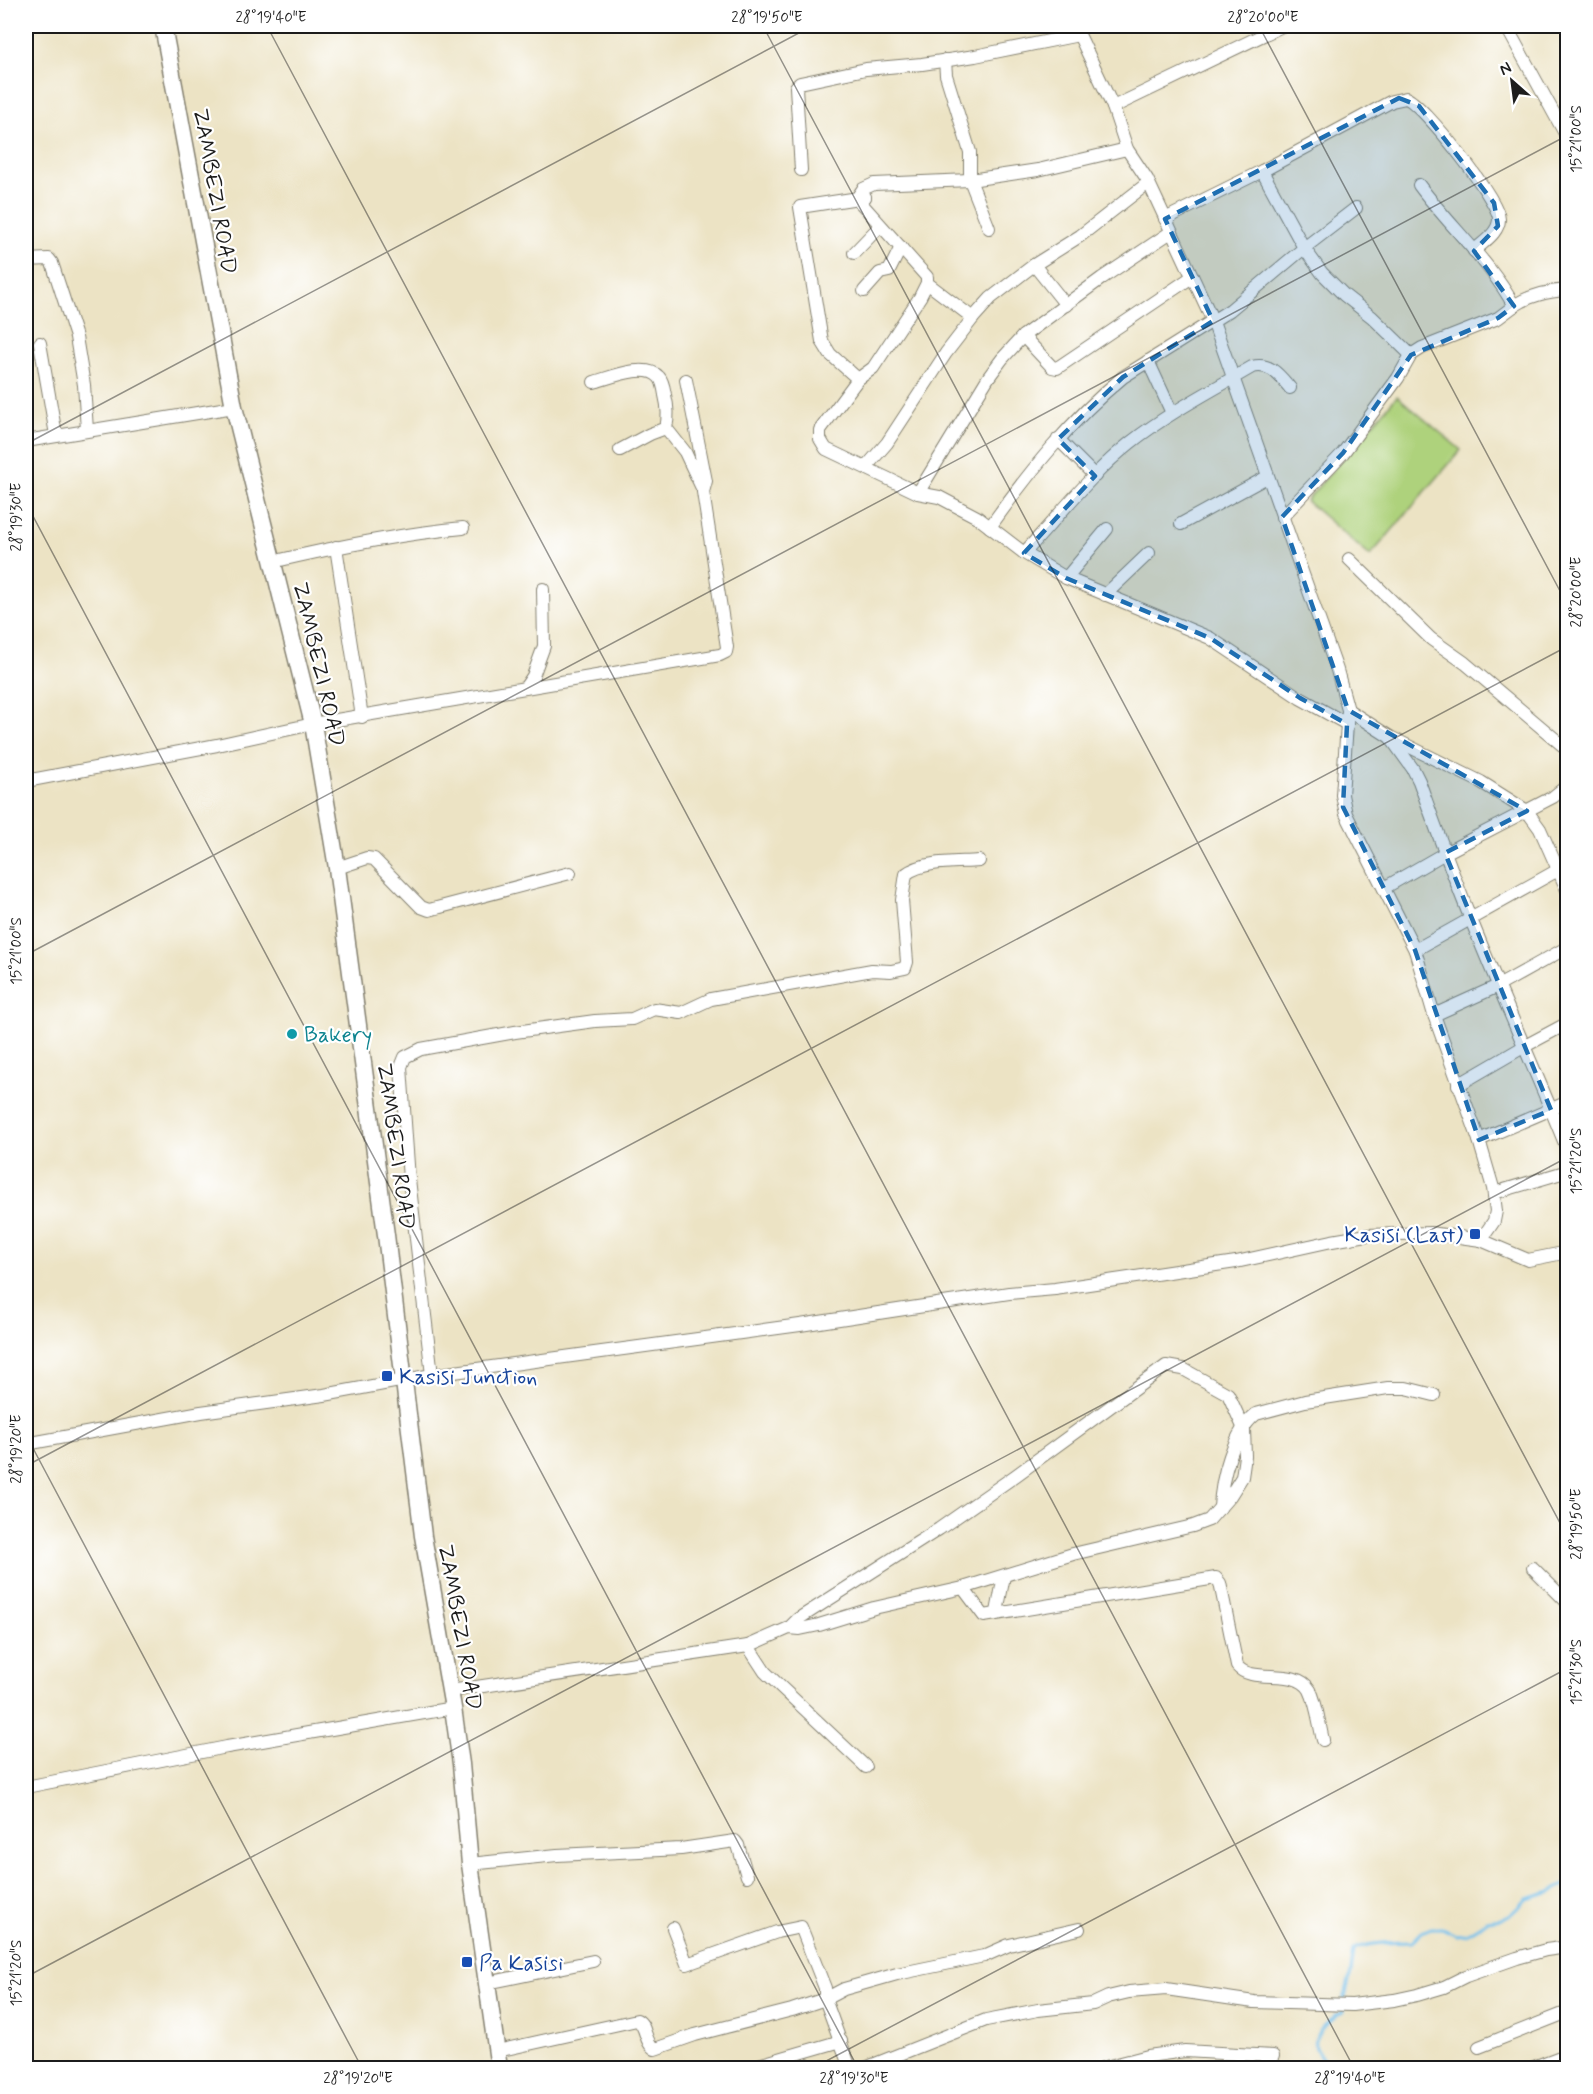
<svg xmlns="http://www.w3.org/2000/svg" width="1593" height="2094" font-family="Mynerve,sans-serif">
<rect width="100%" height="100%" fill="#fff"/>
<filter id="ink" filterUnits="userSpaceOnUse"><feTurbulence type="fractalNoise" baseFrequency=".0167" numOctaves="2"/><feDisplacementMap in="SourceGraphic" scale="12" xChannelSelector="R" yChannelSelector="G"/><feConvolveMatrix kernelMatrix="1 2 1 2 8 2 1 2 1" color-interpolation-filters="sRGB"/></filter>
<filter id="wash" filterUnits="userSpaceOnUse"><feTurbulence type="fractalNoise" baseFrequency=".008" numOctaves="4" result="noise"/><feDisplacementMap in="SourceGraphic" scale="24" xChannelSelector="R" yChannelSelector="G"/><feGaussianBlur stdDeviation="1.35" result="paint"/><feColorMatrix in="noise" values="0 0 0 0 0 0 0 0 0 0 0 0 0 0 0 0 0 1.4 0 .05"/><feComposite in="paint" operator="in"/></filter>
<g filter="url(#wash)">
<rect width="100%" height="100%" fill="#ece3c4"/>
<path fill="#aed27c" stroke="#65774c" stroke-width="1.5" d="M1397 396 1461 450 1370 556 1306 501Z"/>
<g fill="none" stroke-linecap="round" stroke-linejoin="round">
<g stroke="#71bfeb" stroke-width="3">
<path d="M1344 2000 1351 1972 1354 1949C1367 1943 1397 1942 1412 1942L1422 1932 1431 1928H1442L1456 1935 1466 1934 1487 1921 1502 1919 1510 1915 1527 1899 1551 1892 1568 1883"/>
<path d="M1328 2068C1325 2062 1318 2054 1316 2048 1312 2030 1331 2019 1343 2012V2009"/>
</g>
</g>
</g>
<g filter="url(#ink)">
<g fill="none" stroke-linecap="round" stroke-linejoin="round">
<defs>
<g id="street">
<path d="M1506 26 1568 139"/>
<path d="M945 60 946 75 970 152V180L989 228"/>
<path d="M1113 107 1282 26"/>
<path d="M801 170 796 87 800 83 866 69 922 64 975 56 1079 35"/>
<path d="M1262 171 1304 248 1322 273 1344 295 1372 317 1411 355"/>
<path d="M1419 185C1449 226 1490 261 1514 306 1530 295 1548 291 1568 290"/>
<path d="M1165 219 1262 171 1392 101 1406 98C1424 105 1499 200 1499 219 1499 233 1483 242 1474 251"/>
<path d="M854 253 880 226"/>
<path d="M26 260 49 259 52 263 76 337 84 385 87 430"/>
<path d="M1034 265 1066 305"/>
<path d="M927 283 920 297 873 368 858 379 820 430V439L826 449 918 493 939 497 977 517 1024 553 1066 578 1210 638 1300 698 1347 724"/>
<path d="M864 291 880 273 889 271 901 247"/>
<path d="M973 318 927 283V277L860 202 865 197 859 195 863 189 874 184 970 180 1038 170 1127 149"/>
<path d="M1023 336 1052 367 1057 368 1192 277"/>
<path d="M40 343 56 435"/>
<path d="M1148 361 1172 413"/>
<path d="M858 379 830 354 822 341 800 207 865 197"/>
<path d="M594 382C609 378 646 362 659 377 663 381 664 389 665 395 668 407 669 416 666 428L685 452 702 488"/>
<path d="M1058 439 1095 476"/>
<path d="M26 441 234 407"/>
<path d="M620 450 650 434 666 428"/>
<path d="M866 467 887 443 946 353 973 318 991 298 1034 265 1080 236 1148 183"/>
<path d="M918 493 988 378 1002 359 1023 336 1102 278 1171 232"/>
<path d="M1282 517 1343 453 1398 378 1411 355 1422 348 1498 318 1514 306"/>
<path d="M1181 524 1267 477"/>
<path d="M990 527C1029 472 1071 420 1123 377L1230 310 1304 248 1356 208"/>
<path d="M336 547 362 717"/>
<path d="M1024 553C1059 516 1091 474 1130 443 1168 413 1211 391 1252 367 1270 362 1279 375 1290 388"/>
<path d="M1349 559 1431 639 1465 663 1568 750"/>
<path d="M272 562C335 547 399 534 463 528"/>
<path d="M1066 578 1107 529"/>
<path d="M1105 595 1149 553"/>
<path d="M525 688 533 676 544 646 543 589"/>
<path d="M1348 710 1390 737 1481 782 1527 811 1540 829 1568 892"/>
<path d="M1390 737 1413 769 1419 781C1436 828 1453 876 1472 922 1503 999 1537 1074 1568 1151"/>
<path d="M26 781 217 745 313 724 720 655 726 652 727 647 703 492 706 481 686 380"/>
<path d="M337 868 367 858 374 859 421 907 429 910 570 873"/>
<path d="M1384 888 1445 853 1553 797 1568 785"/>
<path d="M1415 950 1558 870"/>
<path d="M1434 1015 1498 986 1568 947"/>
<path d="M1458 1085 1525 1046 1568 1023"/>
<path d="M1479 1140 1568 1102"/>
<path d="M1494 1193 1568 1171"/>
<path d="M1481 1240 1528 1260 1568 1252"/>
<path d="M432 1375 409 1179 401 1067 405 1057 421 1049 515 1032 595 1021 632 1019 654 1009 681 1013 711 999 872 970 891 971 905 968 907 962 902 900 906 874C925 860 957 863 979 861"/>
<path d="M26 1444 201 1412 324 1395 432 1375 800 1325 1009 1293 1055 1289 1236 1262 1332 1241 1367 1235 1430 1233 1481 1240 1494 1221 1496 1211 1493 1188 1479 1140 1434 1015 1415 950 1346 814 1342 795 1348 710 1337 670 1213 321 1147 179 1127 149 1113 107 1075 26"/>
<path d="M1220 1508C1221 1479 1233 1432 1256 1414L1305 1401 1388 1388H1406L1434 1395"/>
<path d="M1533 1568 1568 1603"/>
<path d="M963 1588 984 1616 1216 1578 1220 1583 1237 1666C1252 1685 1296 1666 1310 1690 1317 1704 1319 1724 1323 1740"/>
<path d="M997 1612 1004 1576"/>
<path d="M748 1646 765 1672 866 1767"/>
<path d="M450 1691 748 1646 789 1628 798 1619 939 1529 1015 1476 1166 1366 1183 1369 1228 1394 1244 1429 1245 1456 1242 1477 1230 1496 1209 1520 1193 1526 1073 1554 963 1588 874 1608 819 1625 800 1629 789 1628"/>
<path d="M26 1787 227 1747 453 1708"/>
<path d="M470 1864 557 1855 681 1849 735 1841 738 1845 747 1876"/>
<path d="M673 1928 687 1964 777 1932 801 1927 825 1988V1999L850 2068"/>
<path d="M487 1983 593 1961"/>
<path d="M1479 2047 1568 2012"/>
<path d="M497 2051 637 2020C647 2025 644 2043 655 2049L695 2035 792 2010 825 1999 844 1989 897 1974 984 1956 1009 1945 1079 1929"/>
<path d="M748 2068 841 2041"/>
<path d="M865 2068 986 2020 1038 2010 1093 2004 1108 1997 1129 1992 1166 1989 1254 2002 1352 2005 1394 2000 1417 1995 1444 1987 1466 1976 1517 1958 1546 1950 1568 1947"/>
<path d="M1102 2068 1148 2056 1185 2051 1273 2056"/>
<path d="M1531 2068 1568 2054"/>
</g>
<path id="secondary" d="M163 26 234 407 313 724 337 868 386 1235 423 1536 453 1708 461 1764 470 1864 499 2068"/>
</defs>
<use href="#street" stroke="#848070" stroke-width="14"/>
<use href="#secondary" stroke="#848070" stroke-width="19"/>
<use href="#street" stroke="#fff" stroke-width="12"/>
<use href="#secondary" stroke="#fff" stroke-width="16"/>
</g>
</g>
<path fill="#1f6fb2" fill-opacity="0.2" stroke="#1f6fb2" stroke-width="4.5" stroke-dasharray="12 8" stroke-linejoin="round" d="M1399 98 1419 106 1494 203 1498 226 1474 251 1514 306 1498 318 1411 355 1343 453 1282 517 1348 710 1527 811 1445 853 1551 1110 1479 1140 1415 950 1343 807 1347 724 1300 698 1210 638 1066 578 1024 553 1095 476 1058 439 1123 377 1213 321 1165 219Z"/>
<path fill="none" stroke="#1c1c1c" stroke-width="1.5" stroke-opacity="0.45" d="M267 26 1354 2068M763 26 1568 1538M1259 26 1568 606M26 444 812 26M26 503 858 2068M26 955 1568 135M26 1435 362 2068M26 1466 1568 646M26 1977 1568 1157M813 2068 1568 1668"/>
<circle fill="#0f9aa8" stroke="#fff" stroke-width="2" cx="292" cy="1034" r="6"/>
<g fill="#1a4fb4" stroke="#fff" stroke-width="2">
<rect x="1469" y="1228" width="12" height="12" rx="3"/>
<rect x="381" y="1370" width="12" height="12" rx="3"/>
<rect x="461" y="1956" width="12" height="12" rx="3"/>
</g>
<g text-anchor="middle" stroke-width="4.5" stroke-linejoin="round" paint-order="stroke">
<g font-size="22" fill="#1c1c1c" stroke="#fff">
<text transform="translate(216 191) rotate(80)" y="8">ZAMBEZI ROAD</text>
<text transform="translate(320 664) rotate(77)" y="8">ZAMBEZI ROAD</text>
<text transform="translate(397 1146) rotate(82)" y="8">ZAMBEZI ROAD</text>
<text transform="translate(461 1627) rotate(80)" y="8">ZAMBEZI ROAD</text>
</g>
<g font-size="22" fill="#0d838f" stroke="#fff" text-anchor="start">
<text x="304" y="1042">Bakery</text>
</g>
<g font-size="22" fill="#164399" stroke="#fff" text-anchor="start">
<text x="1463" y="1242" text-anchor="end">Kasisi (Last)</text>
<text x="399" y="1384">Kasisi Junction</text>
<text x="479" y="1970">Pa Kasisi</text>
</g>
</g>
<rect width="1593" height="2094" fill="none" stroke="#fff" stroke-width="66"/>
<g transform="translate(1512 81) rotate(332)" stroke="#ffffff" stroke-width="4.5" paint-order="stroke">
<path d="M0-4.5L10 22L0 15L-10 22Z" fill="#1c1c1c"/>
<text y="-9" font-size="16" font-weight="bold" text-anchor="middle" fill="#1c1c1c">N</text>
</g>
<rect x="33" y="33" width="1527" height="2028" fill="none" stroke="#1c1c1c" stroke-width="2"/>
<g font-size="15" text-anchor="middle" fill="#1c1c1c">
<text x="271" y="22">28°19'40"E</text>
<text x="767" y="22">28°19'50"E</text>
<text x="1263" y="22">28°20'00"E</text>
<text transform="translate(1576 139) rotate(-90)" y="5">15°21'00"S</text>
<text transform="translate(16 517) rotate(-90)" y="5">28°19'30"E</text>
<text transform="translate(1576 592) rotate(-90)" y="5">28°20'00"E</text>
<text transform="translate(16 951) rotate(-90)" y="5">15°21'00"S</text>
<text transform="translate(1576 1161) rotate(-90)" y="5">15°21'20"S</text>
<text transform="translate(16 1449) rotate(-90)" y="5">28°19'20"E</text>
<text transform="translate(1576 1524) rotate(-90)" y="5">28°19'50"E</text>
<text transform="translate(1576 1672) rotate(-90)" y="5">15°21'30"S</text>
<text transform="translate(16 1973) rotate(-90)" y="5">15°21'20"S</text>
<text x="358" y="2083">28°19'20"E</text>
<text x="854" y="2083">28°19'30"E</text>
<text x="1350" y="2083">28°19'40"E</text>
</g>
</svg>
